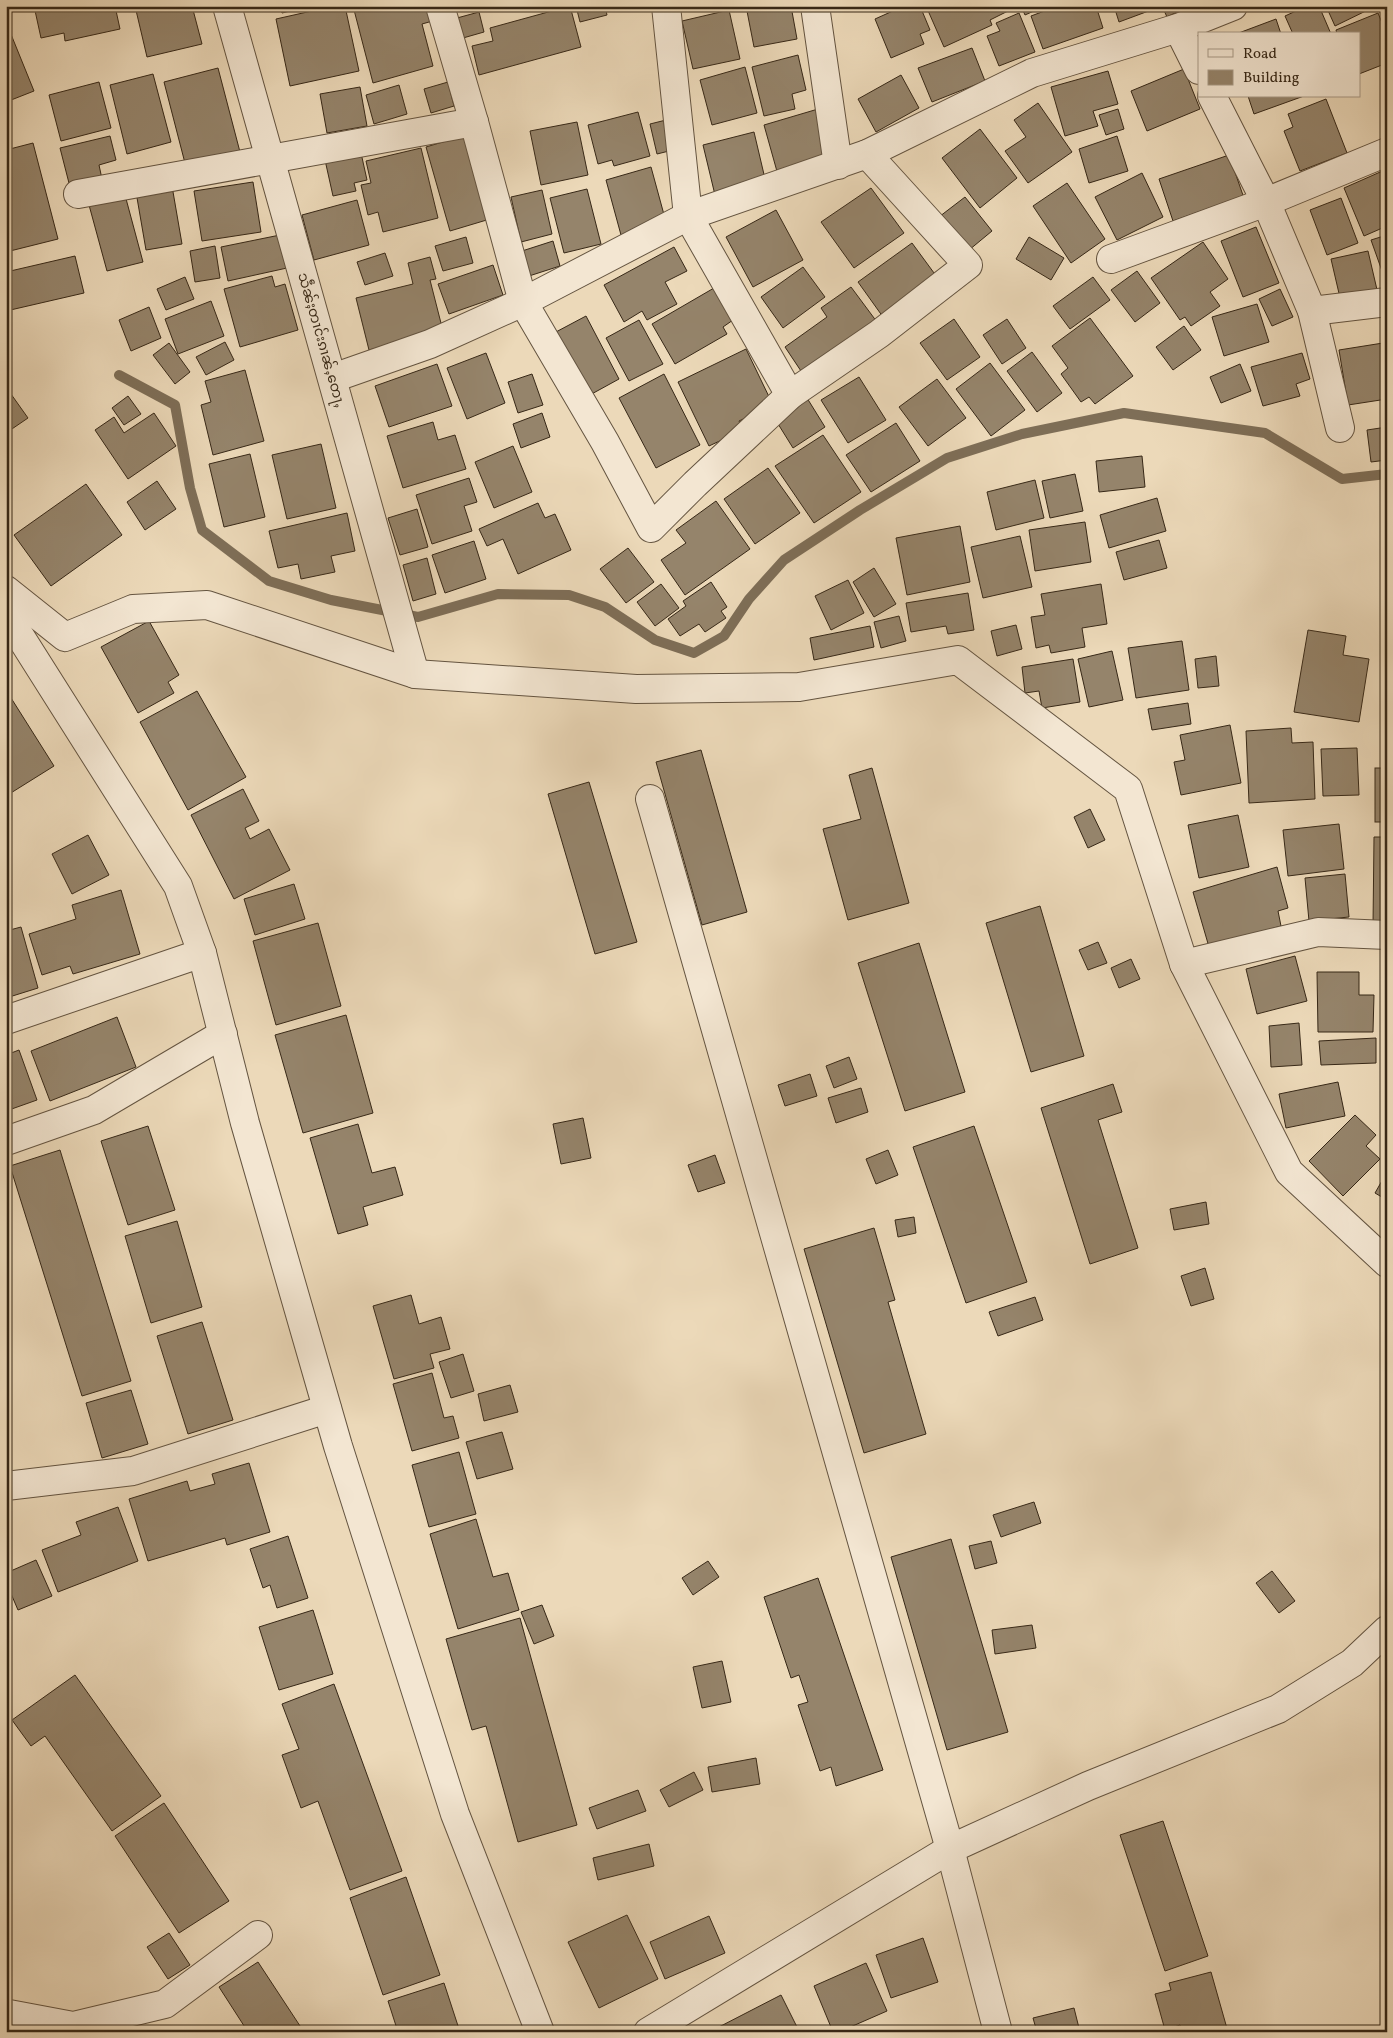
<svg xmlns="http://www.w3.org/2000/svg" width="1393" height="2038" font-family="Vollkorn,'Noto Sans Myanmar',serif">
<rect width="100%" height="100%" fill="#ecd9b9"/>
<filter id="stains"><feTurbulence type="fractalNoise" baseFrequency=".004" numOctaves="4"/><feColorMatrix values="0 0 0 0 .2 0 0 0 0 .09 0 0 0 0 .02 0 0 0 .5 -.17"/></filter>
<radialGradient id="worn" r=".72"><stop offset=".6" stop-color="#630" stop-opacity="0"/><stop offset="1" stop-color="#630" stop-opacity=".3"/></radialGradient>
<g fill="none" stroke-linecap="round" stroke-linejoin="round">
<path stroke="#7e6e57" stroke-width="10" d="M119 375 175 405 190 488 202 530 269 581 331 600 418 617 498 594 569 595 605 607 655 640 694 653 724 636 749 599 784 560 860 510 947 458 1022 434 1124 413 1265 433 1342 479 1387 474"/>
</g>
<g fill="#95846b" stroke="#372817">
<path d="M6 6H9L12 13 6 16Z"/>
<path d="M34 6H115L120 29 65 41 64 33 41 38Z"/>
<path d="M135 6H192L202 44 147 57Z"/>
<path d="M280 6H310L282 13Z"/>
<path d="M334 6H345L359 71 290 86 276 19Z"/>
<path d="M353 6H432L436 20 422 24 433 66 373 83Z"/>
<path d="M570 6 581 47 479 75 472 46 493 41 490 28Z"/>
<path d="M576 6H605L607 15 580 22Z"/>
<path d="M746 6H791L797 39 754 47Z"/>
<path d="M904 6H920L930 30 920 34 924 44 891 58 875 19Z"/>
<path d="M926 6H1011L1012 9 990 20 992 25 944 47Z"/>
<path d="M1021 6H1045L1025 15Z"/>
<path d="M1058 6H1096L1103 28 1043 49 1031 16Z"/>
<path d="M1114 6H1153L1154 9 1119 22Z"/>
<path d="M1162 6H1206L1182 19 1179 11 1167 17Z"/>
<path d="M1307 6H1319L1331 34H1293L1285 16Z"/>
<path d="M1326 6H1376L1335 26Z"/>
<path d="M729 10 740 59 693 69 682 21Z"/>
<path d="M479 12 484 32 463 38 457 18Z"/>
<path d="M1019 13 1035 52 999 66 987 36 1000 31 996 23Z"/>
<path d="M1378 13 1387 35V63L1359 74V34H1337L1336 30Z"/>
<path d="M1276 19 1281 34H1236Z"/>
<path d="M6 22 34 91 6 102Z"/>
<path d="M972 48 985 81 932 102 918 68Z"/>
<path d="M798 55 806 90 792 94 795 109 764 116 752 67Z"/>
<path d="M745 67 757 113 712 125 700 80Z"/>
<path d="M218 68 240 152 186 167 164 82Z"/>
<path d="M1184 69 1200 109 1147 131 1131 91Z"/>
<path d="M1108 71 1118 104 1093 111 1098 126 1065 136 1051 87Z"/>
<path d="M153 74 171 142 127 154 110 85Z"/>
<path d="M901 75 919 108 876 132 858 99Z"/>
<path d="M99 82 111 128 61 141 49 95Z"/>
<path d="M448 82 454 106 431 113 424 89Z"/>
<path d="M399 85 407 114 374 124 366 95Z"/>
<path d="M1387 86V99L1382 88Z"/>
<path d="M360 87 367 126 327 133 320 94Z"/>
<path d="M1248 96H1304L1254 114Z"/>
<path d="M1326 99 1347 153 1300 171 1284 131 1293 127 1288 114Z"/>
<path d="M1038 103 1072 152 1028 183 1005 151 1026 137 1014 120Z"/>
<path d="M818 109 832 160 778 175 764 125Z"/>
<path d="M1118 109 1124 129 1106 135 1099 115Z"/>
<path d="M638 112 650 156 614 166 612 160 598 164 588 125Z"/>
<path d="M670 119 677 149 657 154 650 124Z"/>
<path d="M577 122 588 175 541 185 530 131Z"/>
<path d="M980 129 1017 178 980 208 942 158Z"/>
<path d="M754 132 766 183 715 195 703 145Z"/>
<path d="M466 135 490 219 450 231 426 147Z"/>
<path d="M110 136 116 160 99 165 102 179 70 187 60 148Z"/>
<path d="M1117 136 1128 171 1089 183 1079 149Z"/>
<path d="M33 143 58 239 6 252V150Z"/>
<path d="M421 148 438 218 383 232 378 212 368 215 361 185 371 183 366 161Z"/>
<path d="M361 153 367 180 354 183 356 191 333 196 325 160Z"/>
<path d="M1229 155 1245 201 1209 213 1207 209 1173 221 1159 179Z"/>
<path d="M651 167 666 222 621 235 606 180Z"/>
<path d="M1387 169V226L1364 236 1344 188Z"/>
<path d="M1142 173 1163 217 1117 240 1095 197Z"/>
<path d="M253 182 261 232 202 241 194 191Z"/>
<path d="M1067 183 1105 239 1071 263 1033 206Z"/>
<path d="M172 186 182 244 146 250 136 192Z"/>
<path d="M871 188 904 233 854 268 821 222Z"/>
<path d="M587 189 601 244 564 253 550 198Z"/>
<path d="M542 190 552 234 521 242 511 197Z"/>
<path d="M125 195 143 262 107 271 89 205Z"/>
<path d="M965 197 992 231 963 255 935 220Z"/>
<path d="M1341 198 1358 243 1327 255 1310 210Z"/>
<path d="M357 200 369 245 314 260 302 215Z"/>
<path d="M776 210 803 260 753 287 726 237Z"/>
<path d="M1256 227 1279 283 1243 297 1221 241Z"/>
<path d="M280 235 287 268 228 281 221 247Z"/>
<path d="M1387 235V285L1371 240Z"/>
<path d="M466 237 473 263 443 271 435 246Z"/>
<path d="M1029 237 1064 258 1051 280 1016 259Z"/>
<path d="M553 241 560 266 529 276 522 251Z"/>
<path d="M1203 242 1228 279 1210 292 1220 306 1191 326 1185 317 1180 320 1151 278Z"/>
<path d="M912 243 937 277 883 317 858 282Z"/>
<path d="M215 246 220 278 195 282 190 251Z"/>
<path d="M674 247 687 271 665 282 677 304 647 320 642 311 624 322 604 285Z"/>
<path d="M1368 251 1378 294 1341 302 1331 259Z"/>
<path d="M385 253 393 276 365 285 357 262Z"/>
<path d="M75 256 84 293 6 311V272Z"/>
<path d="M430 257 436 279 430 280 443 331 369 350 356 298 413 284 408 263Z"/>
<path d="M493 265 503 295 449 314 438 284Z"/>
<path d="M803 267 825 297 783 328 761 297Z"/>
<path d="M1137 271 1160 303 1135 322 1111 290Z"/>
<path d="M272 276 275 287 285 284 298 330 240 347 224 289Z"/>
<path d="M185 277 194 299 166 310 157 289Z"/>
<path d="M1093 277 1110 300 1070 329 1053 306Z"/>
<path d="M851 287 877 322 803 374 785 347 827 317 821 308Z"/>
<path d="M714 288 733 320 723 327 727 334 675 364 652 324Z"/>
<path d="M1280 289 1293 317 1272 326 1259 299Z"/>
<path d="M211 301 224 336 178 354 165 319Z"/>
<path d="M1257 304 1269 342 1224 356 1212 317Z"/>
<path d="M149 307 161 338 131 351 119 320Z"/>
<path d="M586 316 619 379 588 396 554 333Z"/>
<path d="M1090 318 1133 376 1095 404 1089 397 1081 402 1061 374 1068 368 1052 346Z"/>
<path d="M954 319 980 357 947 380 920 343Z"/>
<path d="M1007 319 1026 348 1002 364 983 335Z"/>
<path d="M639 320 663 364 629 381 606 338Z"/>
<path d="M1184 326 1201 350 1173 370 1156 347Z"/>
<path d="M225 342 234 360 206 375 196 357Z"/>
<path d="M169 343 190 372 175 384 153 355Z"/>
<path d="M1383 343 1387 368V399L1348 405 1339 350Z"/>
<path d="M746 349 773 405 739 421 743 430 709 446 678 382Z"/>
<path d="M1032 352 1062 393 1037 412 1007 371Z"/>
<path d="M486 353 505 403 467 419 447 368Z"/>
<path d="M1302 353 1310 379 1296 384 1300 396 1263 406 1251 367Z"/>
<path d="M990 363 1025 410 991 436 956 389Z"/>
<path d="M437 364 452 406 389 427 375 386Z"/>
<path d="M1240 364 1251 391 1221 403 1210 377Z"/>
<path d="M245 370 264 441 213 455 201 405 211 402 205 381Z"/>
<path d="M532 374 543 405 518 413 508 382Z"/>
<path d="M664 374 700 445 656 468 619 398Z"/>
<path d="M859 377 886 420 848 443 821 400Z"/>
<path d="M937 379 966 418 928 446 899 407Z"/>
<path d="M6 387 28 418 6 433Z"/>
<path d="M128 396 141 414 124 425 112 408Z"/>
<path d="M807 398 825 427 793 448 775 419Z"/>
<path d="M154 413 176 446 128 479 95 430 114 417 124 433Z"/>
<path d="M542 413 550 437 521 448 513 424Z"/>
<path d="M433 422 438 440 455 435 466 469 403 488 387 436Z"/>
<path d="M896 423 920 461 871 492 846 455Z"/>
<path d="M1387 427V460L1371 462 1367 430Z"/>
<path d="M823 435 861 492 814 523 775 466Z"/>
<path d="M321 444 336 508 287 519 272 455Z"/>
<path d="M513 446 532 492 494 508 475 462Z"/>
<path d="M250 454 265 517 224 527 209 464Z"/>
<path d="M1142 456 1145 487 1099 492 1096 461Z"/>
<path d="M768 468 800 513 755 544 724 499Z"/>
<path d="M1075 474 1083 511 1050 518 1042 481Z"/>
<path d="M469 478 477 502 464 506 472 531 432 544 416 495Z"/>
<path d="M1035 480 1044 518 996 530 987 492Z"/>
<path d="M157 481 176 509 145 530 127 502Z"/>
<path d="M86 484 122 535 51 586 14 535Z"/>
<path d="M1157 498 1166 531 1109 548 1100 515Z"/>
<path d="M716 501 750 549 685 595 661 560 686 543 676 530Z"/>
<path d="M538 503 545 518 555 514 571 550 518 574 503 539 487 546 479 529Z"/>
<path d="M417 509 428 547 400 555 388 518Z"/>
<path d="M347 513 355 551 331 556 335 572 301 579 298 564 278 568 269 531Z"/>
<path d="M1085 522 1091 562 1035 571 1029 530Z"/>
<path d="M960 526 970 582 907 595 896 538Z"/>
<path d="M1020 536 1032 587 983 598 971 547Z"/>
<path d="M1159 540 1167 568 1124 580 1116 552Z"/>
<path d="M474 541 486 579 445 593 432 555Z"/>
<path d="M628 548 654 582 626 603 600 569Z"/>
<path d="M427 558 436 594 413 601 403 565Z"/>
<path d="M874 568 896 604 874 617 853 582Z"/>
<path d="M848 580 864 613 831 630 815 596Z"/>
<path d="M711 582 727 607 721 611 726 618 705 632 699 624 680 636 668 619 686 606 683 601Z"/>
<path d="M661 584 679 608 655 626 637 602Z"/>
<path d="M1101 584 1107 624 1082 628 1085 647 1051 653 1049 645 1036 648 1031 617 1045 615 1041 594Z"/>
<path d="M968 593 974 630 948 634 946 626 911 632 906 603Z"/>
<path d="M899 616 906 641 881 648 874 622Z"/>
<path d="M149 621 179 675 168 682 174 693 138 713 101 647Z"/>
<path d="M1016 625 1022 649 997 656 991 631Z"/>
<path d="M870 626 874 647 814 660 810 638Z"/>
<path d="M1308 630 1346 636 1343 655 1369 659 1359 722 1294 712Z"/>
<path d="M1182 641 1189 690 1136 698 1128 648Z"/>
<path d="M1112 651 1123 700 1089 707 1078 659Z"/>
<path d="M1216 656 1219 686 1198 688 1195 659Z"/>
<path d="M1073 659 1080 702 1042 708 1039 691 1025 693 1022 667Z"/>
<path d="M6 690 54 766 6 796Z"/>
<path d="M197 691 246 777 188 810 140 722Z"/>
<path d="M1188 703 1191 724 1152 730 1148 709Z"/>
<path d="M1230 725 1241 783 1181 795 1174 762 1185 760 1180 735Z"/>
<path d="M1291 728 1292 743 1313 742 1315 799 1249 803 1246 731Z"/>
<path d="M1357 748 1359 795 1323 796 1321 749Z"/>
<path d="M701 750 747 912 702 925 656 762Z"/>
<path d="M872 768 909 903 848 920 823 829 861 819 849 775Z"/>
<rect x="1375" y="768" width="12" height="54"/>
<path d="M589 782 637 942 595 954 548 794Z"/>
<path d="M243 789 259 821 245 828 250 839 269 829 290 870 234 899 191 815Z"/>
<path d="M1090 809 1105 840 1088 848 1074 817Z"/>
<path d="M1238 815 1249 867 1199 878 1188 825Z"/>
<path d="M1339 824 1344 869 1288 876 1283 830Z"/>
<path d="M88 835 109 875 72 894 52 854Z"/>
<path d="M1374 837H1387V925H1373Z"/>
<path d="M1277 867 1288 908 1278 911 1281 926 1209 947 1193 892Z"/>
<path d="M1345 874 1349 917 1309 921 1305 878Z"/>
<path d="M294 884 305 919 255 935 244 899Z"/>
<path d="M121 890 140 954 73 974 70 966 42 975 29 934 76 919 72 905Z"/>
<path d="M1040 906 1084 1056 1031 1072 986 923Z"/>
<path d="M318 923 341 1006 276 1025 253 941Z"/>
<path d="M21 927 38 988 6 998V931Z"/>
<path d="M1098 942 1107 963 1088 970 1079 950Z"/>
<path d="M919 943 965 1092 905 1111 858 963Z"/>
<path d="M1295 956 1307 1001 1257 1014 1246 969Z"/>
<path d="M1131 959 1140 979 1119 988 1111 968Z"/>
<path d="M1317 972H1359V995H1374L1373 1032H1318Z"/>
<path d="M346 1015 373 1113 303 1133 275 1035Z"/>
<path d="M117 1017 136 1067 50 1101 31 1051Z"/>
<path d="M1299 1023 1302 1065 1271 1067 1269 1026Z"/>
<path d="M1376 1038V1063L1321 1065 1319 1041Z"/>
<path d="M19 1050 37 1100 6 1111V1055Z"/>
<path d="M849 1057 857 1079 834 1088 826 1066Z"/>
<path d="M810 1074 817 1096 785 1106 778 1085Z"/>
<path d="M1338 1082 1345 1116 1286 1128 1279 1094Z"/>
<path d="M1113 1084 1122 1112 1098 1120 1138 1248 1090 1264 1041 1108Z"/>
<path d="M861 1088 868 1112 836 1123 828 1098Z"/>
<path d="M1355 1115 1376 1135 1366 1146 1380 1159 1343 1196 1309 1161Z"/>
<path d="M583 1118 591 1158 561 1164 553 1124Z"/>
<path d="M358 1124 372 1173 395 1167 403 1195 363 1207 368 1225 338 1234 310 1138Z"/>
<path d="M148 1126 175 1210 128 1225 101 1141Z"/>
<path d="M974 1126 1027 1282 966 1303 913 1147Z"/>
<path d="M60 1150 131 1381 82 1396 10 1166Z"/>
<path d="M888 1150 898 1175 876 1184 866 1159Z"/>
<path d="M715 1155 725 1183 698 1192 688 1165Z"/>
<path d="M1387 1172V1200L1375 1193Z"/>
<path d="M1206 1202 1209 1224 1174 1230 1170 1209Z"/>
<path d="M914 1217 916 1233 898 1237 895 1220Z"/>
<path d="M177 1221 202 1307 151 1323 125 1236Z"/>
<path d="M874 1228 895 1300 888 1302 926 1434 864 1453 804 1249Z"/>
<path d="M1205 1268 1214 1299 1191 1306 1181 1276Z"/>
<path d="M411 1295 419 1324 441 1317 450 1349 430 1354 434 1368 394 1379 373 1306Z"/>
<path d="M1035 1297 1043 1320 998 1336 989 1312Z"/>
<path d="M202 1322 233 1420 188 1434 157 1336Z"/>
<path d="M463 1354 474 1391 451 1398 439 1362Z"/>
<path d="M432 1373 444 1418 453 1416 459 1438 412 1451 393 1384Z"/>
<path d="M510 1385 518 1412 484 1421 478 1394Z"/>
<path d="M131 1390 148 1444 102 1458 86 1403Z"/>
<path d="M502 1432 513 1469 477 1479 466 1442Z"/>
<path d="M459 1452 476 1514 429 1527 412 1465Z"/>
<path d="M249 1463 270 1532 227 1545 225 1538 148 1561 129 1499 187 1481 190 1491 215 1484 212 1474Z"/>
<path d="M1034 1502 1041 1523 1001 1537 993 1515Z"/>
<path d="M118 1507 138 1561 58 1592 42 1550 81 1535 76 1522Z"/>
<path d="M476 1519 493 1577 508 1573 519 1610 458 1629 430 1534Z"/>
<path d="M288 1536 308 1598 277 1608 270 1585 263 1588 250 1549Z"/>
<path d="M951 1539 1008 1732 947 1750 891 1557Z"/>
<path d="M991 1541 997 1563 975 1569 969 1546Z"/>
<path d="M36 1560 52 1596 18 1610 6 1582V1573Z"/>
<path d="M708 1561 719 1577 693 1595 682 1578Z"/>
<path d="M1272 1571 1295 1601 1279 1613 1256 1583Z"/>
<path d="M818 1578 883 1770 836 1786 831 1767 820 1771 798 1705 808 1702 799 1675 791 1678 764 1597Z"/>
<path d="M542 1605 554 1636 534 1644 521 1612Z"/>
<path d="M313 1610 333 1674 279 1690 259 1627Z"/>
<path d="M520 1618 577 1825 518 1842 486 1726 472 1730 446 1639Z"/>
<path d="M1032 1625 1036 1648 995 1654 992 1630Z"/>
<path d="M722 1661 731 1702 702 1708 693 1667Z"/>
<path d="M75 1675 161 1796 112 1831 45 1736 31 1746 12 1720Z"/>
<path d="M334 1684 402 1871 350 1890 318 1801 301 1808 282 1755 299 1749 282 1704Z"/>
<path d="M756 1758 760 1784 712 1792 708 1767Z"/>
<path d="M694 1772 703 1790 669 1807 660 1790Z"/>
<path d="M638 1790 646 1811 597 1829 589 1808Z"/>
<path d="M164 1803 229 1901 179 1933 115 1836Z"/>
<path d="M1163 1821 1208 1956 1165 1971 1120 1835Z"/>
<path d="M649 1844 654 1866 598 1880 593 1858Z"/>
<path d="M406 1877 440 1975 383 1995 350 1898Z"/>
<path d="M627 1915 658 1979 599 2008 568 1942Z"/>
<path d="M709 1916 725 1953 665 1979 650 1942Z"/>
<path d="M169 1933 190 1965 168 1979 147 1947Z"/>
<path d="M923 1938 938 1982 891 1998 876 1955Z"/>
<path d="M258 1962 304 2032H248L219 1987Z"/>
<path d="M866 1963 887 2011 839 2032H833L814 1986Z"/>
<path d="M1211 1972 1228 2032H1182L1180 2025 1165 2030 1155 1994 1171 1990 1169 1983Z"/>
<path d="M444 1983 460 2032H398L388 2001Z"/>
<path d="M781 1995 799 2031 719 2032 717 2028Z"/>
<path d="M1074 2008 1080 2032H1037L1033 2018Z"/>
</g>
<g fill="none" stroke-linecap="round" stroke-linejoin="round">
<defs>
<g id="minor">
<path d="M227 6 415 674"/>
<path d="M440 6 474 122 523 302 605 442 651 528 695 484 790 395 879 334 968 265 867 154"/>
<path d="M666 6 688 216 790 395"/>
<path d="M815 6 838 165"/>
<path d="M1178 28 1199 70"/>
<path d="M1212 96 1266 202 1312 311 1340 428"/>
<path d="M78 194 474 122"/>
<path d="M1111 259 1266 202 1387 152"/>
<path d="M1312 311 1387 302"/>
<path d="M333 378 430 344 523 302 688 216 867 154 1032 73 1178 28 1233 6"/>
<path d="M6 590 65 637 133 609 207 605 415 674 636 689 799 687 958 660 1128 789 1184 964 1289 1172 1387 1263"/>
<path d="M6 614 178 886 202 953 245 1123 338 1446 455 1814 540 2032"/>
<path d="M650 799 950 1849 998 2032"/>
<path d="M1184 964 1318 932 1387 935"/>
<path d="M6 1020 202 953"/>
<path d="M6 1141 94 1110 223 1034"/>
<path d="M6 1486 133 1471 327 1409"/>
<path d="M6 2016 9 2014 73 2026 165 2004 258 1935"/>
<path d="M648 2032 950 1849 1088 1786 1278 1709 1352 1663 1387 1630"/>
</g>
</defs>
<use href="#minor" stroke="#645440" stroke-width="30"/>
<use href="#minor" stroke="#f3e6d2" stroke-width="28"/>
</g>
<g text-anchor="middle" stroke-width="4" stroke-linejoin="round" paint-order="stroke">
<g font-size="14" fill="#372817" stroke="#f3e6d2">
<text transform="translate(322 340) rotate(74)" y="5">သဵၼ်ႈတၢင်းၵၢၼ်ႇတေႃႇ</text>
</g>
</g>
<rect width="1393" height="2038" fill="none" stroke="#ecd9b9" stroke-width="25"/>
<rect x="8" y="8" width="1378" height="2023" fill="none" stroke="#372817" stroke-width="2.5"/>
<rect x="12" y="12" width="1368" height="2013" fill="none" stroke="#372817"/>
<rect x="1198" y="32" width="162" height="65" fill="#f3e6d2" stroke="#a89a87"/>
<rect x="1208" y="49" width="25" height="8" fill="#f3e6d2" stroke="#a89a87"/>
<text x="1243" y="58" font-size="15" fill="#372817">Road</text>
<rect x="1208" y="70" width="25" height="15" fill="#95846b" stroke="#a89a87"/>
<text x="1243" y="82" font-size="15" fill="#372817">Building</text>
<rect width="100%" height="100%" filter="url(#stains)"/>
<rect width="100%" height="100%" fill="url(#worn)"/>
</svg>
